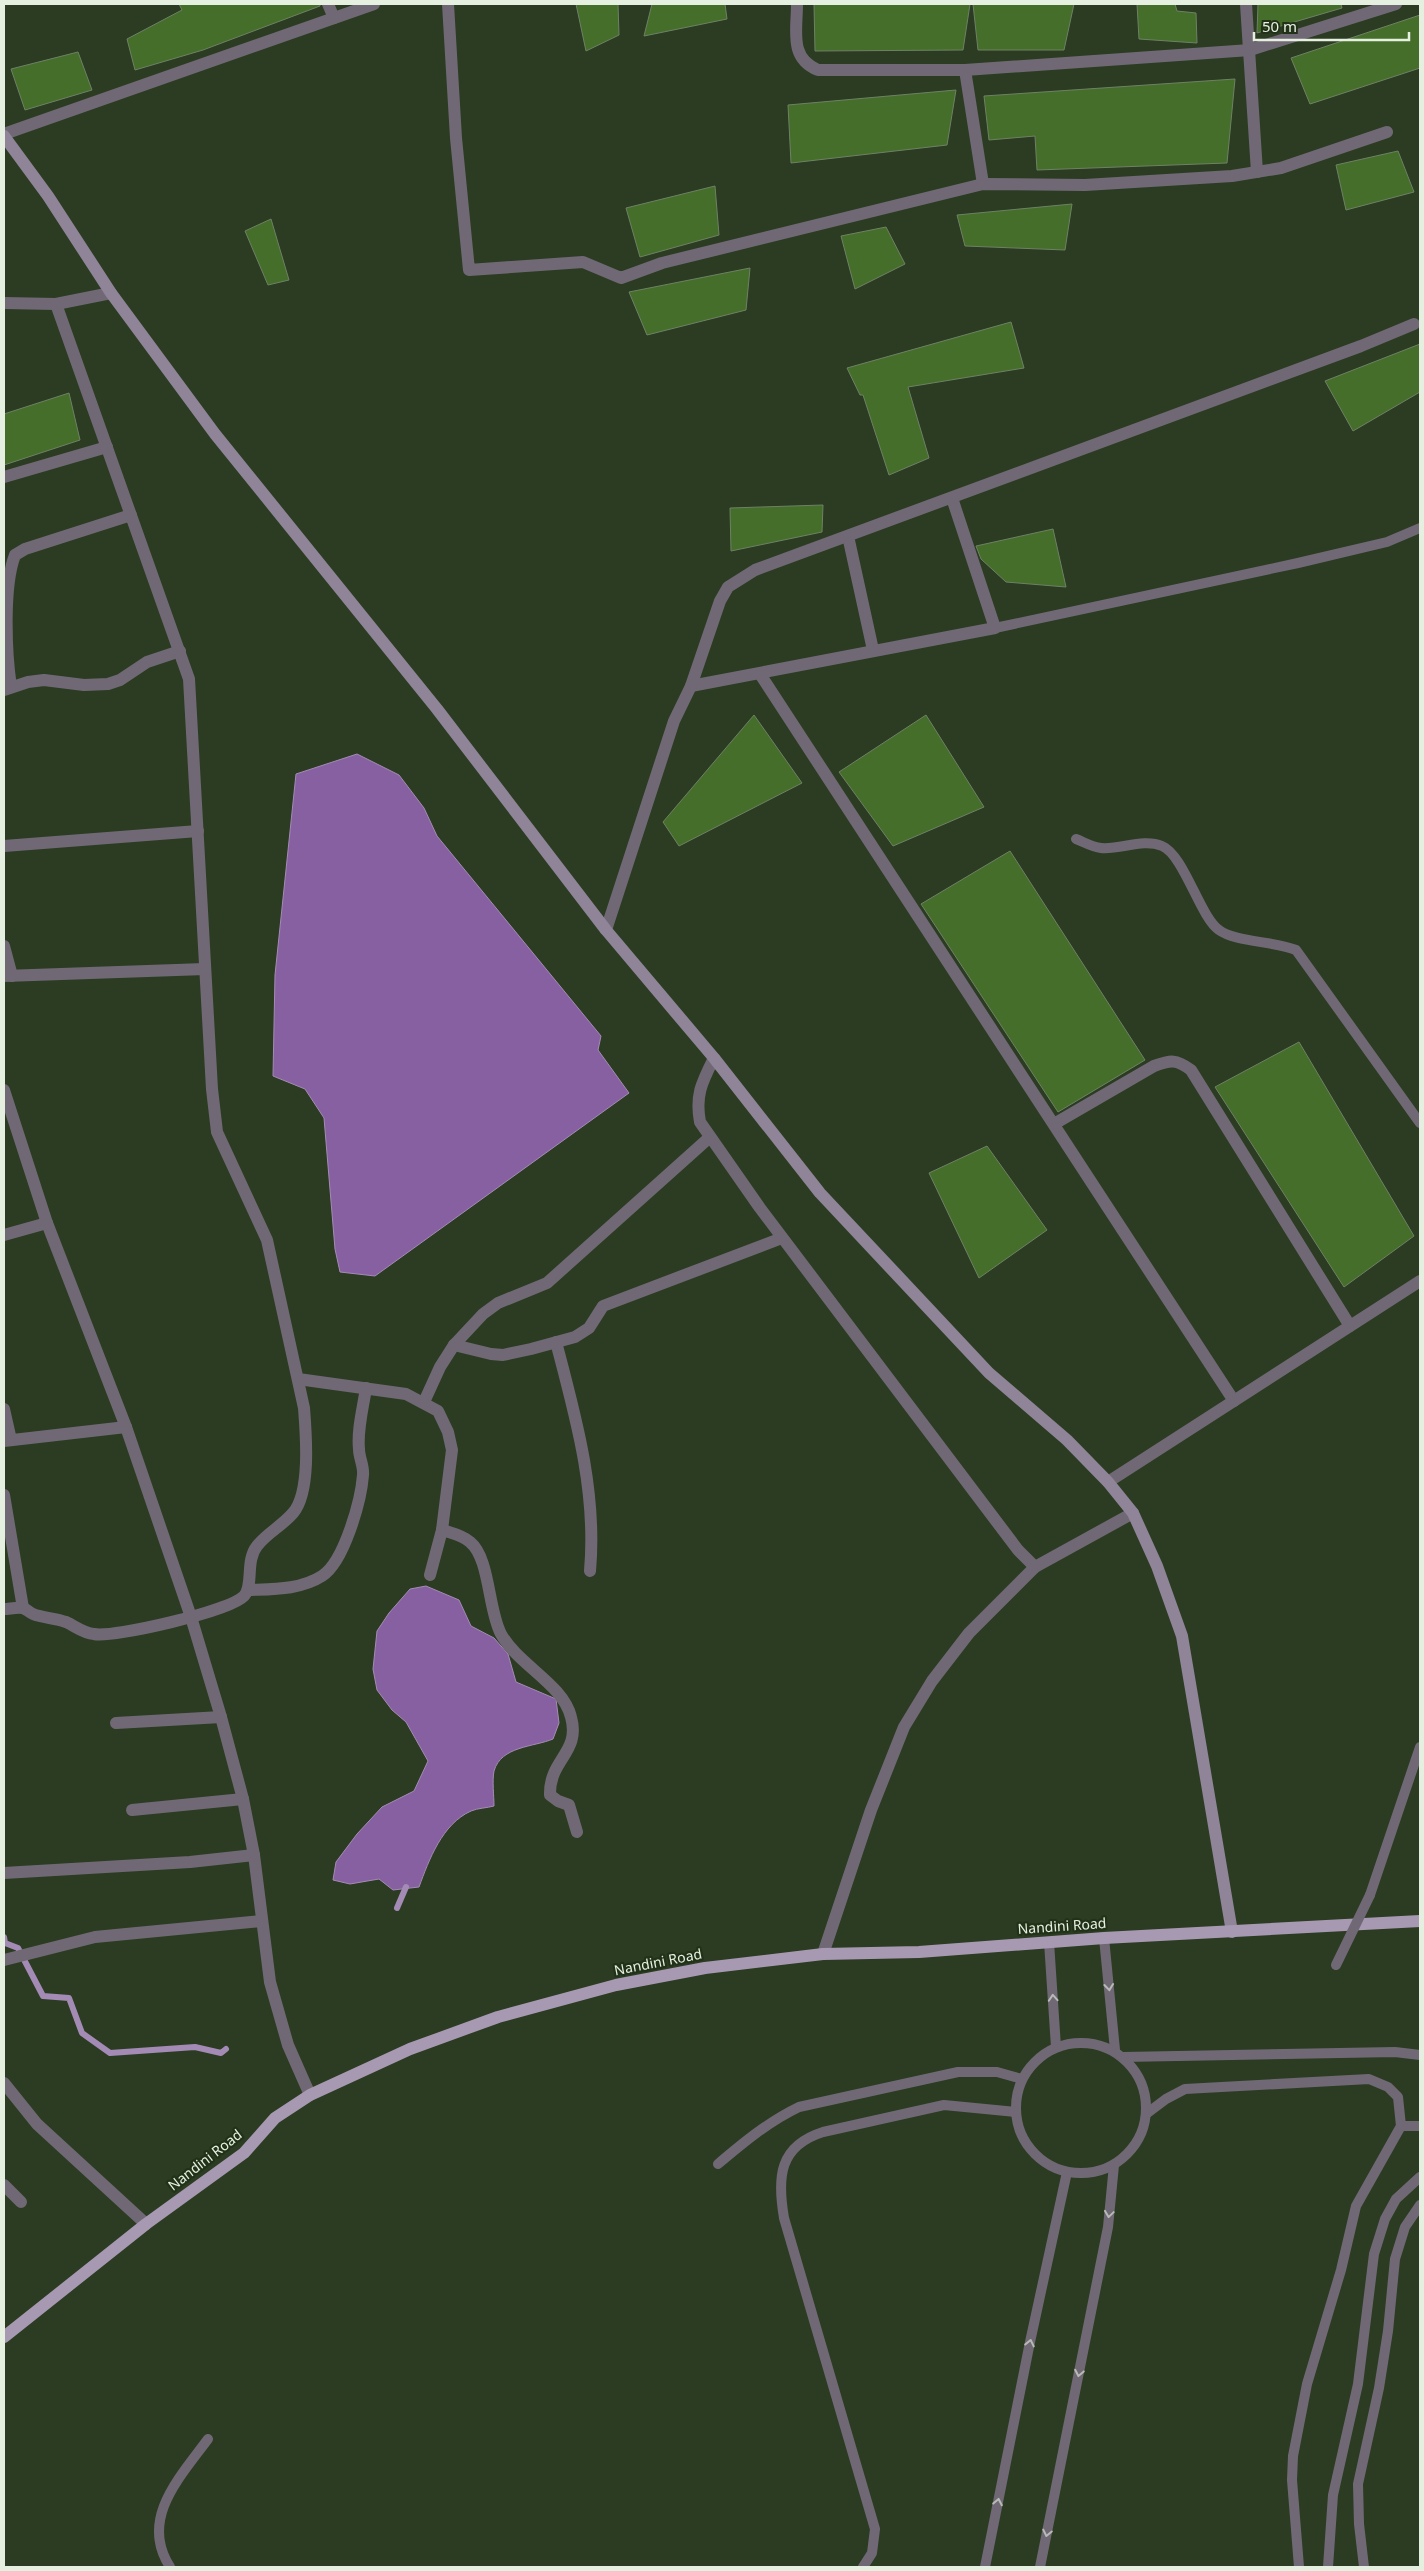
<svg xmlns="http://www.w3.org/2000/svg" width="1424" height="2571" font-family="'Noto Sans',sans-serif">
<rect width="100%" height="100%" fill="#2c3c23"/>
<g fill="#8760a2" stroke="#a48bb5">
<path d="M357 754 399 775 424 808 437 836 601 1036 598 1050 629 1093 375 1276 340 1272 335 1249 324 1118 305 1089 273 1076 275 975 296 774Z"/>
<path d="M426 1586 459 1600 471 1626 494 1638 508 1654 516 1682 556 1699 559 1723 553 1739C534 1747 501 1746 494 1771 492 1781 494 1796 494 1806 487 1808 478 1808 471 1811 442 1824 429 1860 419 1887L393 1890 379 1879 350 1884 333 1880 336 1862 357 1834 382 1807 414 1791 428 1761 406 1722 392 1710 377 1690 373 1669 377 1631 389 1613 410 1589Z"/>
</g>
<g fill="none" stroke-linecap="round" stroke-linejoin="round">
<g stroke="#a48bb5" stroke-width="6">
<path d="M397 1908 406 1887"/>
<path d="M4 1937 5 1943 18 1948 43 1996 69 1998 82 2033 110 2053 195 2047 221 2053 226 2049"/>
</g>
</g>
<g fill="#456e2a" stroke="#6e8165">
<path d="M179 4H320V6L203 50 135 70 127 39 182 10Z"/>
<path d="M576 4H618L619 35 586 51Z"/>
<path d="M652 4H725L727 19 644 36Z"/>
<path d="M814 4H970L963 50 815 51Z"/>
<path d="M973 4H1074L1064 50H978Z"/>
<path d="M1137 4H1175L1177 11 1196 13 1197 43 1139 39Z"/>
<path d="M1258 4H1341L1342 8 1257 33Z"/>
<path d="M1420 15V68L1310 104 1291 58Z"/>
<path d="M78 52 92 90 25 110 11 69Z"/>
<path d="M1235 79 1227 163 1037 170 1035 136 989 140 984 96Z"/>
<path d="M956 90 947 145 791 163 788 105Z"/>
<path d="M1398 151 1414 192 1346 210 1336 165Z"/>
<path d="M715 186 719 235 640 257 626 208Z"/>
<path d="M1072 204 1065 250 965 246 957 215Z"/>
<path d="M271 219 289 280 268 285 245 231Z"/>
<path d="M886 227 905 264 855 289 841 236Z"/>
<path d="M750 268 746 310 647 335 629 292Z"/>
<path d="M1011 322 1024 368 908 387 929 458 889 475 863 395H860L847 368Z"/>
<path d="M1420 344V392L1353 431 1325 381Z"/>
<path d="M69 393 80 440 4 465V414Z"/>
<path d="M823 505 822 532 731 551 730 508Z"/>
<path d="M1053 529 1066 587 1006 582 981 559 976 546Z"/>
<path d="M754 715 802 783 679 846 663 822Z"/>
<path d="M926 715 984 807 893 846 839 772Z"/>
<path d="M1010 851 1145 1060 1058 1112 921 904Z"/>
<path d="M1299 1042 1414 1236 1344 1287 1215 1087Z"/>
<path d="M987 1146 1047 1230 979 1278 929 1173Z"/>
</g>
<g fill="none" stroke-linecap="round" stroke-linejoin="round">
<g stroke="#706975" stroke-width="10">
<path d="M995 628 1298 563 1387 542 1420 528"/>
<path d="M1076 839C1084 842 1092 847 1101 848 1120 850 1143 838 1162 846 1184 855 1200 917 1219 930 1235 942 1274 941 1296 950L1420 1123"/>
<path d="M1370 1895 1420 1747"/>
<path d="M1104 1938 1115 2050"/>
<path d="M1049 1942 1056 2047"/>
<circle cx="1081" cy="2108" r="65"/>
<path d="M1123 2057 1395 2052 1420 2055"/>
<path d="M1146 2114 1166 2099 1185 2089 1369 2079 1388 2087 1398 2097 1401 2126 1356 2206 1341 2270 1307 2384 1293 2456 1292 2480 1299 2567"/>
<path d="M1401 2126H1420"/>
<path d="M718 2164C744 2142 768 2122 799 2107L958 2072H997L1022 2079"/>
<path d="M170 2567C139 2519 180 2477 208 2439"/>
<path d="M863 2567 872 2553 875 2529 784 2218C777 2177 779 2146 823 2132L944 2105 1016 2112"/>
<path d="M985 2567 1030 2342 1067 2172"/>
<path d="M1040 2567 1108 2227 1114 2165"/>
<path d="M1328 2567 1333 2495 1358 2384 1374 2254 1385 2219 1396 2199 1420 2177"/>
<path d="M1364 2567 1359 2524 1358 2484 1379 2388 1388 2331 1395 2259 1405 2227 1420 2205"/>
</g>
<g stroke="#706975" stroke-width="12">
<path d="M328 4 334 18"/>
<path d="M448 4 456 138 469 270 583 262 621 278 662 263 983 184 1085 185 1232 176 1281 168 1387 132"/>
<path d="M797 4C797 31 789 58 818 70H965L1250 50 1396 4"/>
<path d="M1246 4 1257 172"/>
<path d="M965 70 983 184"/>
<path d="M4 134 374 4"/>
<path d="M4 303 56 304 111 293"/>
<path d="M4 477 107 447"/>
<path d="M848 536 873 650"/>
<path d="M760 674 1234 1401"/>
<path d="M691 686 995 628 952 498"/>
<path d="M11 687C6 654 3 586 15 555L25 549 131 515"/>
<path d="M4 690 28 682 44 680 84 685 108 684 120 680 147 662 180 651"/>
<path d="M4 846 198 831"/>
<path d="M606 930 674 721 691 686 720 601 728 587 755 570 1361 346 1414 324"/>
<path d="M4 946 12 976"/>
<path d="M4 976 205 969"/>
<path d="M714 1058C702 1082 695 1095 700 1122L760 1208 1018 1550 1035 1567 1133 1513"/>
<path d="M4 1090 47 1223 126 1427 191 1617 221 1717 243 1799 254 1855 270 1982 288 2045 310 2095"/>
<path d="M1054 1124 1154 1066C1171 1060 1176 1059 1191 1070L1350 1326"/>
<path d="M4 1235 47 1223"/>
<path d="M556 1342C576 1418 597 1492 590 1571"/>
<path d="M454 1345 491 1354 503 1355 531 1349 575 1337 589 1328 603 1306 782 1238"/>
<path d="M298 1379 406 1394 438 1411 448 1432 452 1450 442 1530 430 1575"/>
<path d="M424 1402 440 1367 454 1345 483 1314 498 1303 547 1283 710 1137"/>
<path d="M4 1409 11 1440"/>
<path d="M4 1441 126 1427"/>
<path d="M1108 1482 1420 1281"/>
<path d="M4 1495 23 1608"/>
<path d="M442 1530C451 1533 462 1535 470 1542 490 1558 488 1610 501 1634 518 1665 563 1684 571 1717 581 1753 549 1759 550 1795L558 1801 569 1805 577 1832"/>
<path d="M248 1590C273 1589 300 1590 322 1576 344 1562 361 1501 363 1475 364 1466 359 1458 359 1449 357 1430 363 1408 366 1388"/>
<path d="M4 1609C9 1609 17 1607 23 1608 26 1609 29 1612 33 1614 43 1618 55 1618 66 1622 75 1626 83 1633 94 1634 114 1638 230 1611 244 1596 254 1585 245 1561 257 1546 267 1533 282 1526 293 1513 311 1492 306 1434 304 1408L267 1240 217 1132 212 1089 189 679 56 304"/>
<path d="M116 1723 221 1717"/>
<path d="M132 1810 243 1799"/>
<path d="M4 1873 190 1862 254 1855"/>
<path d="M823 1954 871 1810 904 1727 932 1681 969 1633 1035 1567"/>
<path d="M4 1960 95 1937 261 1921"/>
<path d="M4 2083 37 2124 146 2224"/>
<path d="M4 2185 21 2202"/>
</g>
<path stroke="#8f8498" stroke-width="12" d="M4 136 48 196 111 293 215 434 437 709 606 930 714 1058 820 1193 989 1373 1067 1440 1108 1482 1133 1513 1157 1566 1182 1636 1232 1932"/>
<path stroke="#a899b3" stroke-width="12" d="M4 2337 146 2224 244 2153 275 2118 310 2095 410 2049 498 2017 616 1985 705 1968 823 1954 919 1952 1104 1938 1420 1921"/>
<path stroke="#706975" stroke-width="10" d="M1336 1965 1370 1895"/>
</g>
<defs><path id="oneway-chevron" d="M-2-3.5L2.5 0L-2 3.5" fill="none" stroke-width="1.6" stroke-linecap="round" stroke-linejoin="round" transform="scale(1.25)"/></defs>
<g stroke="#b7bab5">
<use href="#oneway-chevron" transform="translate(1109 1987) rotate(84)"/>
<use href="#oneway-chevron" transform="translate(1053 1998) rotate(-94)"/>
<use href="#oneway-chevron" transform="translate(1109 2214) rotate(98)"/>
<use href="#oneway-chevron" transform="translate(1030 2343) rotate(-78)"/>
<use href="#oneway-chevron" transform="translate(1079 2373) rotate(101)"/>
<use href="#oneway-chevron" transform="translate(998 2502) rotate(-79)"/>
<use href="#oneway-chevron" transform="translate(1047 2533) rotate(102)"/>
</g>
<g text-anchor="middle" stroke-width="4.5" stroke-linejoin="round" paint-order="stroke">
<g font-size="14" fill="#e6f0e0" stroke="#223219">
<text transform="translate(1062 1926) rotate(-4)" y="5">Nandini Road</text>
<text transform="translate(658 1962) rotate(-11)" y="5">Nandini Road</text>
<text transform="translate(205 2160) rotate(-38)" y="5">Nandini Road</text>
</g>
</g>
<rect width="1424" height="2571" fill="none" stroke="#e6f0e0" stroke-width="10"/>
<path d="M1254 32v8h155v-8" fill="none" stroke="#e6f0e0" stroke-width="2.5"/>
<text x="1262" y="32" font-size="15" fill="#e6f0e0" stroke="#223219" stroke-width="4" paint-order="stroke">50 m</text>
</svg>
